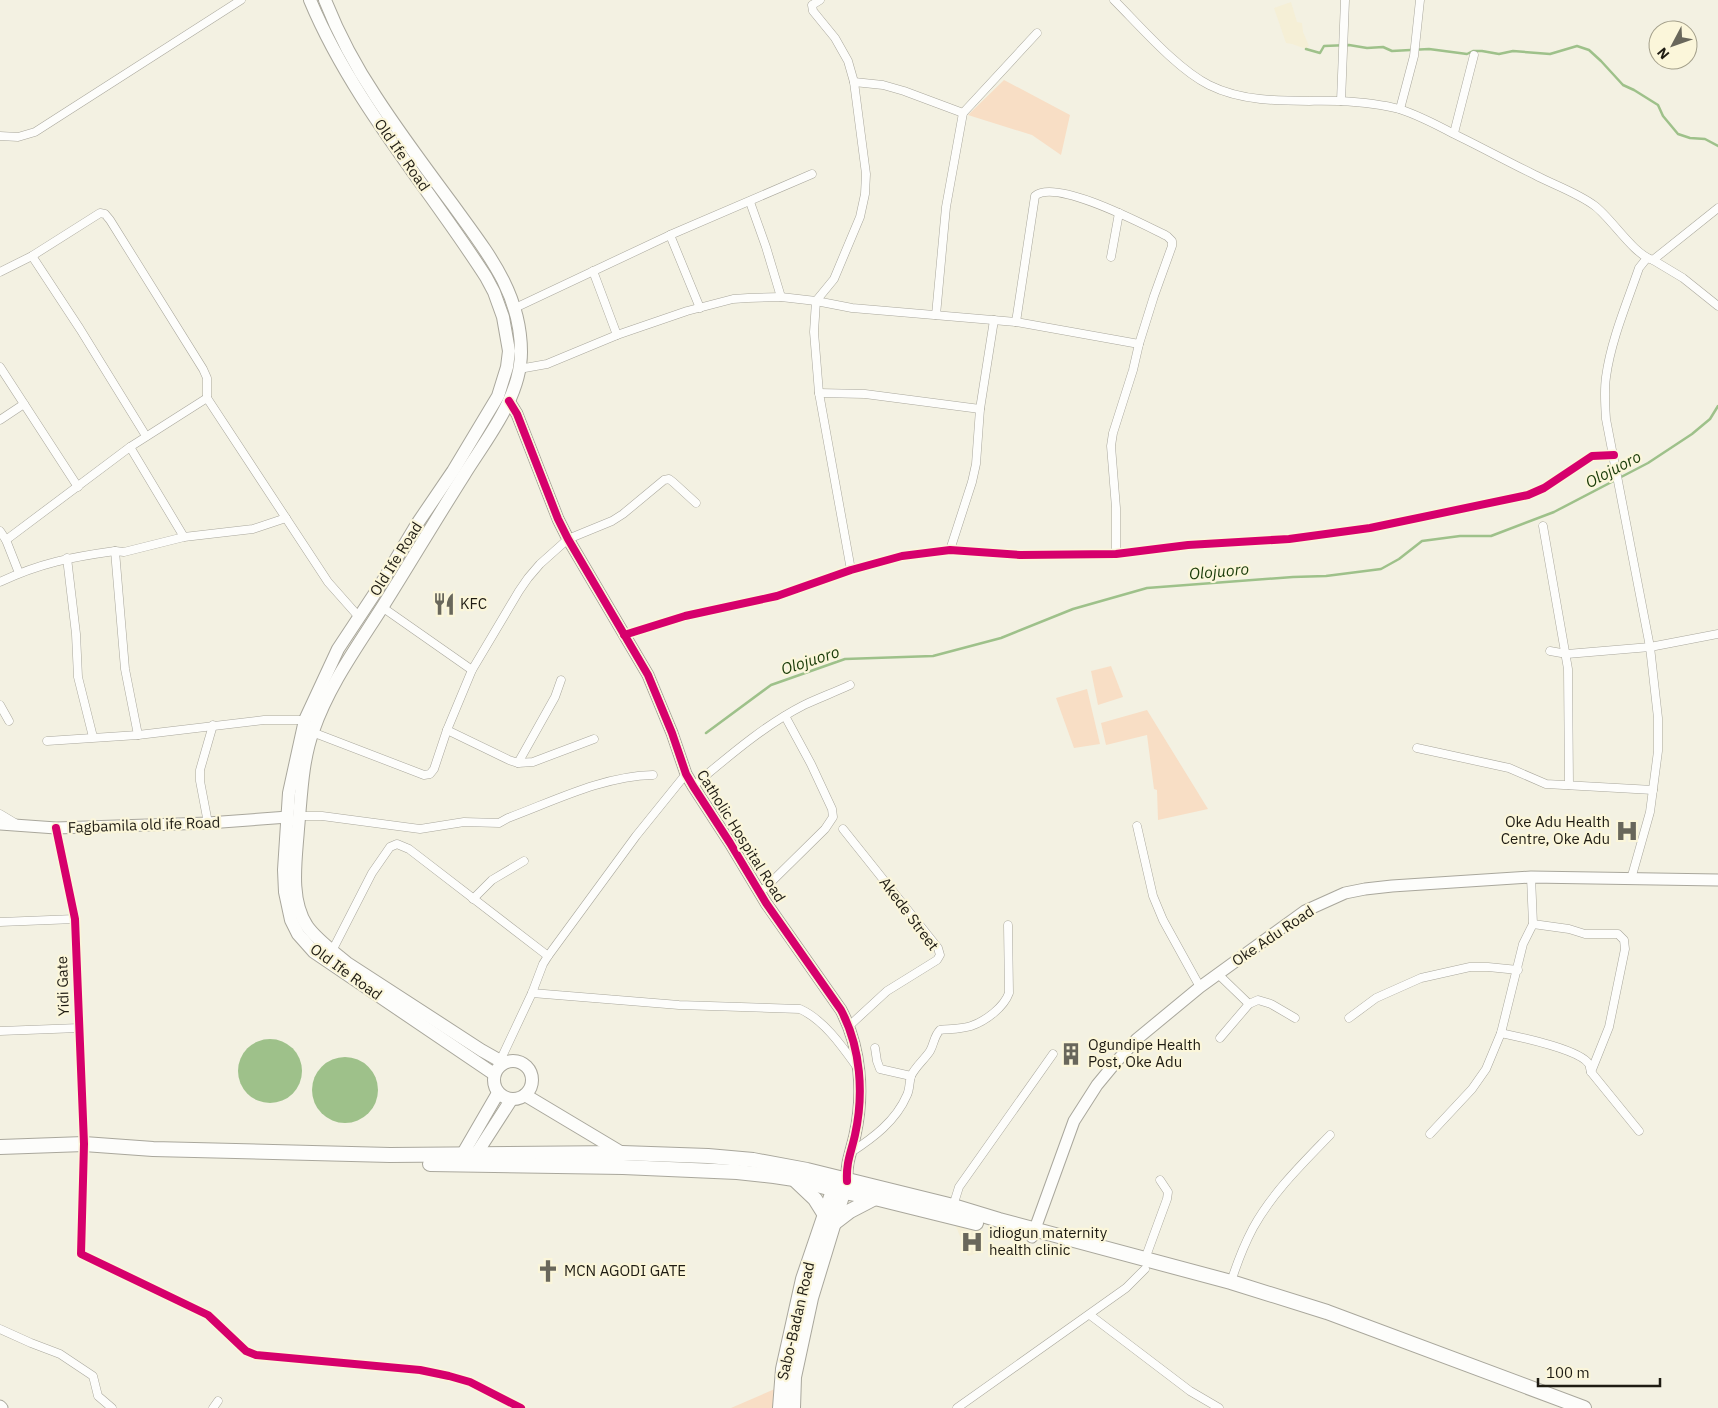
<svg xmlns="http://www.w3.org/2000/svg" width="1718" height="1408" font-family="'IBM Plex Sans',sans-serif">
<rect width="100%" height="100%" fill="#f3f1e2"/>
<g fill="#f5efd6">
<path d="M1291 2 1297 22 1302 23 1303 32 1309 46 1306 49 1292 44 1286 43 1274 8Z"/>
<path d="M1621 825 1635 827 1633 837 1620 834Z"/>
<path d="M955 1224 983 1231 979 1253 968 1256Z"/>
</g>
<g fill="#f8dec5">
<path d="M1004 80 1070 115 1061 155 1032 135 968 115Z"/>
<path d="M1111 666 1123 697 1098 705 1091 671Z"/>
<path d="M1087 689 1100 744 1074 748 1056 698Z"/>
<path d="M1147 710 1208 809 1158 820 1157 790 1154 789 1147 735 1106 745 1101 723Z"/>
<path d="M784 1385 785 1408H731Z"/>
</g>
<g fill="#9ec18a">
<circle cx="270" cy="1071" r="32"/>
<circle cx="345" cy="1090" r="33"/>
</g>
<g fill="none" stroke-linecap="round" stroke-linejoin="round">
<g stroke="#9ec18a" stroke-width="2.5">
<path d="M1306 49 1320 53 1324 46 1349 45 1367 48 1383 47 1392 51 1429 49 1467 54 1473 51H1482L1499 54 1513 51 1550 54 1577 46 1589 50 1601 61 1623 85 1634 90 1658 105 1663 116 1678 134 1690 138 1705 139 1718 146"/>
<path d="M706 733 771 685 845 659 933 656 1001 638 1073 609 1147 588 1293 577 1326 576 1381 569 1399 559 1422 541 1460 536H1491L1554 512 1648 463 1692 434 1710 419 1718 406"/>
</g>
<defs>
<g id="street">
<path d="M820 0 812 5 813 11 835 38 848 61 854 82 866 174 865 194 860 217 834 279 816 301 814 332 819 393 851 570"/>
<path d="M1114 0C1140 26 1177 69 1209 85 1249 105 1297 100 1339 101 1358 102 1381 104 1399 109 1415 114 1439 126 1454 134 1481 147 1508 162 1535 175 1554 185 1578 193 1595 206 1612 219 1634 255 1653 260L1683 278 1718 306"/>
<path d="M854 82 883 85 904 91 963 113"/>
<path d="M1341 101 1345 0"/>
<path d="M1400 109 1414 56 1420 0"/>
<path d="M1454 133 1474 55"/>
<path d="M0 136 18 137 35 132 241 0"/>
<path d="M750 202 766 247 781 297"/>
<path d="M670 235 700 308"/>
<path d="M32 256 80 329 146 436"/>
<path d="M1111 257 1119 213"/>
<path d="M1653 260 1718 208"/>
<path d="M593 271 617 335"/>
<path d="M0 272 32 256 100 213 105 214 110 220 203 369 207 378V398L328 582 359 617"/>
<path d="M515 308 670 235 812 174"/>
<path d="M936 315 946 207 963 113 1037 33"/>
<path d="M1016 322 1035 196C1056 178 1144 225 1167 236L1172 241V246L1154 296 1139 344 1133 370 1113 433 1111 446 1116 508V554"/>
<path d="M0 367 78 487"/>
<path d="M519 369 547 364 617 335 687 311 733 299 748 298 781 297 816 301 852 308 1016 322 1139 344"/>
<path d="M819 393 865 394 980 409"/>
<path d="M0 420 24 404"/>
<path d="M130 447 184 537"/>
<path d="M1543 526 1568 669 1569 785"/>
<path d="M0 531 6 540 19 573"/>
<path d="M6 540 130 447 207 398"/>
<path d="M950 550 972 482 976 464 980 409 994 320"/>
<path d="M115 551 125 669 138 735"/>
<path d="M67 558 76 634 78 677 93 737"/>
<path d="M0 582C40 563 72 557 115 551L124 552 184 537 253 529 286 518"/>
<path d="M382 607 472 670"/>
<path d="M624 635 685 616 777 596 851 570 902 556 950 550 1020 555 1116 554 1188 545 1289 539 1370 528 1528 495 1544 488 1592 456 1614 455"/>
<path d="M1550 651 1567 654 1650 647 1718 634"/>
<path d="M0 705 9 721"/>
<path d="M447 730 509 760 518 763 533 762 594 739"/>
<path d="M312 732 424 775 430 774 434 769 447 730 472 670 519 591 528 578 540 564 568 539 612 521 623 514 664 480 669 479 673 482 696 503"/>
<path d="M47 741 138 735 264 720H305"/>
<path d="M1417 748 1509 768 1546 784 1653 790"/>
<path d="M518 763 555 697 561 680"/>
<path d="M693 786C728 757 763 726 804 705 819 698 835 692 850 685"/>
<path d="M0 814 15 823"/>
<path d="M299 816H322L420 829 464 822 499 823 508 818C554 801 603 776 653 775"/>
<path d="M208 823 200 781V770L213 725"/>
<path d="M1137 826 1153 896 1163 920 1200 987"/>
<path d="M56 828 75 919 84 1144 81 1254 208 1315 246 1351 256 1355 420 1370 449 1376 470 1382 521 1408"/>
<path d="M843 829 938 948 940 955 937 960 887 991 849 1026"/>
<path d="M1631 879 1650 812 1658 751V718L1650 647 1606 419C1605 405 1604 391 1606 377 1611 340 1627 303 1639 268L1647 258"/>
<path d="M760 893 825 829 833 817 832 809 811 764 785 716"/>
<path d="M473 899 492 880 524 861"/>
<path d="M0 922 75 919"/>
<path d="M1533 924 1569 929 1585 934H1618L1624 940 1625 949 1609 1027 1591 1072"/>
<path d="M332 951 372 873 390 847 397 844 409 849 548 956"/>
<path d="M1218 974 1249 1004"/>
<path d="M532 993 679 1005 800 1009C824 1020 842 1046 857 1067"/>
<path d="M1349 1018 1376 998 1421 978 1470 967H1488L1518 970"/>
<path d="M0 1031 79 1028"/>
<path d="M1501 1033C1519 1037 1579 1049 1589 1064 1590 1066 1590 1069 1591 1072L1639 1131"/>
<path d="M1220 1038 1249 1004 1258 1000 1271 1004 1295 1018"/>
<path d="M875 1048 877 1061 880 1069 911 1076"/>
<path d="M500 1061 532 993 543 964 548 956 636 836 686 774"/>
<path d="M1430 1134 1472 1089 1486 1069 1501 1033 1523 944 1533 924 1531 877"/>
<path d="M850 1153C873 1138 896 1121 907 1095 910 1089 909 1082 911 1076 915 1067 924 1060 930 1051 934 1044 934 1036 940 1030 950 1029 962 1029 971 1026 986 1021 1004 1007 1009 993L1008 925"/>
<path d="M953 1206 959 1187 1053 1054"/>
<path d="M1145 1259 1167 1199 1168 1192 1160 1180"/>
<path d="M1231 1282C1237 1263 1244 1245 1253 1228 1272 1193 1303 1163 1330 1135"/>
<path d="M1090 1315 1190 1391 1219 1408"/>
<path d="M0 1329 31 1343 60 1354 93 1376 98 1396 112 1408"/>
<path d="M213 1408 218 1401"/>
<path d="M957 1408 1126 1288 1145 1269"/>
</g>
<g id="secondary">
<path d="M509 401 517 414 558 519 568 539 648 675 672 733 686 774 693 786 730 843 766 903 841 1010C861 1048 864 1094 855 1135 851 1153 846 1162 847 1181"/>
<path d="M0 824 56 828 208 823 288 817"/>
<path d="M1032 1237 1074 1121 1097 1085 1116 1062 1137 1039 1200 987 1305 911 1345 893 1365 889 1392 886 1531 877 1718 880"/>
<path d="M0 1406 2 1408"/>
</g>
<g id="primary">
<path d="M310 0C352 101 427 185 486 277L494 292 503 317 509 351 507 367 498 396 453 471 417 524 381 584 338 649 305 720 289 793 284 870 285 892 291 920 298 934 314 952 494 1074"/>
<path d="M325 0C338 33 356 67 376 97 400 134 427 170 453 205 486 251 521 292 521 352 521 397 487 438 464 475 436 519 410 563 383 606 357 647 329 685 313 731 302 760 301 798 298 829 296 859 289 899 307 926 317 940 334 952 347 963L481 1050 504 1063"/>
<circle cx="513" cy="1080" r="19"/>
<path d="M525 1095 622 1153"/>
<path d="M458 1162 498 1093"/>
<path d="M471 1162 511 1100"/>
</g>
<g id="highway">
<path d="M0 1147 84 1144 153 1149 390 1155 622 1153 708 1156 753 1160 807 1170 953 1206 999 1220 1231 1282 1327 1312 1584 1408"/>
<path d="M430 1164 623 1167 737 1172 774 1176 794 1179 844 1192 875 1198 976 1223"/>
<path d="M796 1181 815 1199 825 1215"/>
<path d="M833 1224 850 1211 875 1198"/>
<path d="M780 1408 783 1369 803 1279 836 1182"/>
<path d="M793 1408 794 1377 811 1298 846 1183"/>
</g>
</defs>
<use href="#street" stroke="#a9a79c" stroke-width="9"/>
<use href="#secondary" stroke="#a9a79c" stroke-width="13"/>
<use href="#primary" stroke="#a9a79c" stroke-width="14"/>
<use href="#highway" stroke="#a9a79c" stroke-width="16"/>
<use href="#street" stroke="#fdfdfb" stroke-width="8"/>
<use href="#secondary" stroke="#fdfdfb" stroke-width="11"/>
<use href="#primary" stroke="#fdfdfb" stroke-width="12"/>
<use href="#highway" stroke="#fdfdfb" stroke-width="14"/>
<defs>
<g id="cycleway">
<path d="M509 401 517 414 558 519 568 539 648 675 672 733 686 774 693 786 730 843 766 903 841 1010C861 1048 864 1094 855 1135 851 1153 846 1162 847 1181"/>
<path d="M624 635 685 616 777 596 851 570 902 556 950 550 1020 555 1116 554 1188 545 1289 539 1370 528 1528 495 1544 488 1592 456 1614 455"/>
<path d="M56 828 75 919 84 1144 81 1254 208 1315 246 1351 256 1355 420 1370 449 1376 470 1382 521 1408"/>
</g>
</defs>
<use href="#cycleway" stroke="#fbf6da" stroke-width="11"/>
<use href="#cycleway" stroke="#d6006c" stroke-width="8"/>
</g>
<defs>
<symbol id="restaurant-bare" viewBox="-9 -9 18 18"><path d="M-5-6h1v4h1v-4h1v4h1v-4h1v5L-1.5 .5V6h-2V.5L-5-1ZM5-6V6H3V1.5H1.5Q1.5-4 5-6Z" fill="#69675b" stroke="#fbf6da" stroke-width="2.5" paint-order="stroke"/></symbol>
<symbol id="hospital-bare" viewBox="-9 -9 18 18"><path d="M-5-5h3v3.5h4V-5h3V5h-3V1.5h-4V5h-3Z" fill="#69675b" stroke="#fbf6da" stroke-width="2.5" paint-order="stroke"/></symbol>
<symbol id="building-bare" viewBox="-9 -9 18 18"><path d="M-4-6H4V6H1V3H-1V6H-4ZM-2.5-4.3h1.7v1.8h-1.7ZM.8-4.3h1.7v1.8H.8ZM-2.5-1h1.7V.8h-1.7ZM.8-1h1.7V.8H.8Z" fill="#69675b" stroke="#fbf6da" stroke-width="2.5" paint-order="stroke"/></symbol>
<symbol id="church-bare" viewBox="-9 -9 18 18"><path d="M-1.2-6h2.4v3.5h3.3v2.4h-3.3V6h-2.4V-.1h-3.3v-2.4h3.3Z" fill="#69675b" stroke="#fbf6da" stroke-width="2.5" paint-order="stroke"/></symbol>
</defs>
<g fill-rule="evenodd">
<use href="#restaurant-bare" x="428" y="588" width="32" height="32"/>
<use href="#hospital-bare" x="1611" y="815" width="32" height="32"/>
<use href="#building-bare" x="1055" y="1038" width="32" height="32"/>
<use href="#hospital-bare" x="956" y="1226" width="32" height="32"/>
<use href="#church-bare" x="532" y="1255" width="32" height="32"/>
</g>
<g text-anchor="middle" stroke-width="4.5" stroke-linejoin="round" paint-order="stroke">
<g font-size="15" fill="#1f1c13" stroke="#fbf6da">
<text transform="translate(402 155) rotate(55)" y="5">Old Ife Road</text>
<text transform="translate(396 559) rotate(-58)" y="5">Old Ife Road</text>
<text transform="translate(144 825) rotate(-2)" y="5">Fagbamila old ife Road</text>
<text transform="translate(741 836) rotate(58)" y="5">Catholic Hospital Road</text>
<text transform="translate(909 914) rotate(53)" y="5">Akede Street</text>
<text transform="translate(1273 936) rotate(-34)" y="5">Oke Adu Road</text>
<text transform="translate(346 972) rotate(36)" y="5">Old Ife Road</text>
<text transform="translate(63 986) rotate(-92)" y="5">Yidi Gate</text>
<text transform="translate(796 1321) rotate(-77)" y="5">Sabo-Badan Road</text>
</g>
<g font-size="15" fill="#1f1c13" stroke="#fbf6da" text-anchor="start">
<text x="460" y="609">KFC</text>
<text x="1610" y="827" text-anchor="end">Oke Adu Health<tspan x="1610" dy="17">Centre, Oke Adu</tspan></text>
<text x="1088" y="1050">Ogundipe Health<tspan x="1088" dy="17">Post, Oke Adu</tspan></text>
<text x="989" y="1238">idiogun maternity<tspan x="989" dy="17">health clinic</tspan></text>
<text x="564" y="1276">MCN AGODI GATE</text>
</g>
<g font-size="16" font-style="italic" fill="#1a3c09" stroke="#fbf6da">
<text transform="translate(1613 469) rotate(-28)" y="6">Olojuoro</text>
<text transform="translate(1219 571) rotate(-5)" y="6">Olojuoro</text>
<text transform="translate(810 660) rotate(-18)" y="6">Olojuoro</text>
</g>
</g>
<g transform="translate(1673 45) rotate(229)"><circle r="24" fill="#fbf6da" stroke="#a39f8a"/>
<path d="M0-4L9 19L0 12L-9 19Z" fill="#69675b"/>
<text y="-8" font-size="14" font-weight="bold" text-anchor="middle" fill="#1f1c13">N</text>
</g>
<path d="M1538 1378v8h122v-8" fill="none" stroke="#1f1c13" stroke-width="2.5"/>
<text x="1546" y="1378" font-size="15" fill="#1f1c13" stroke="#fbf6da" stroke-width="4" paint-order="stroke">100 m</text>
</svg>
